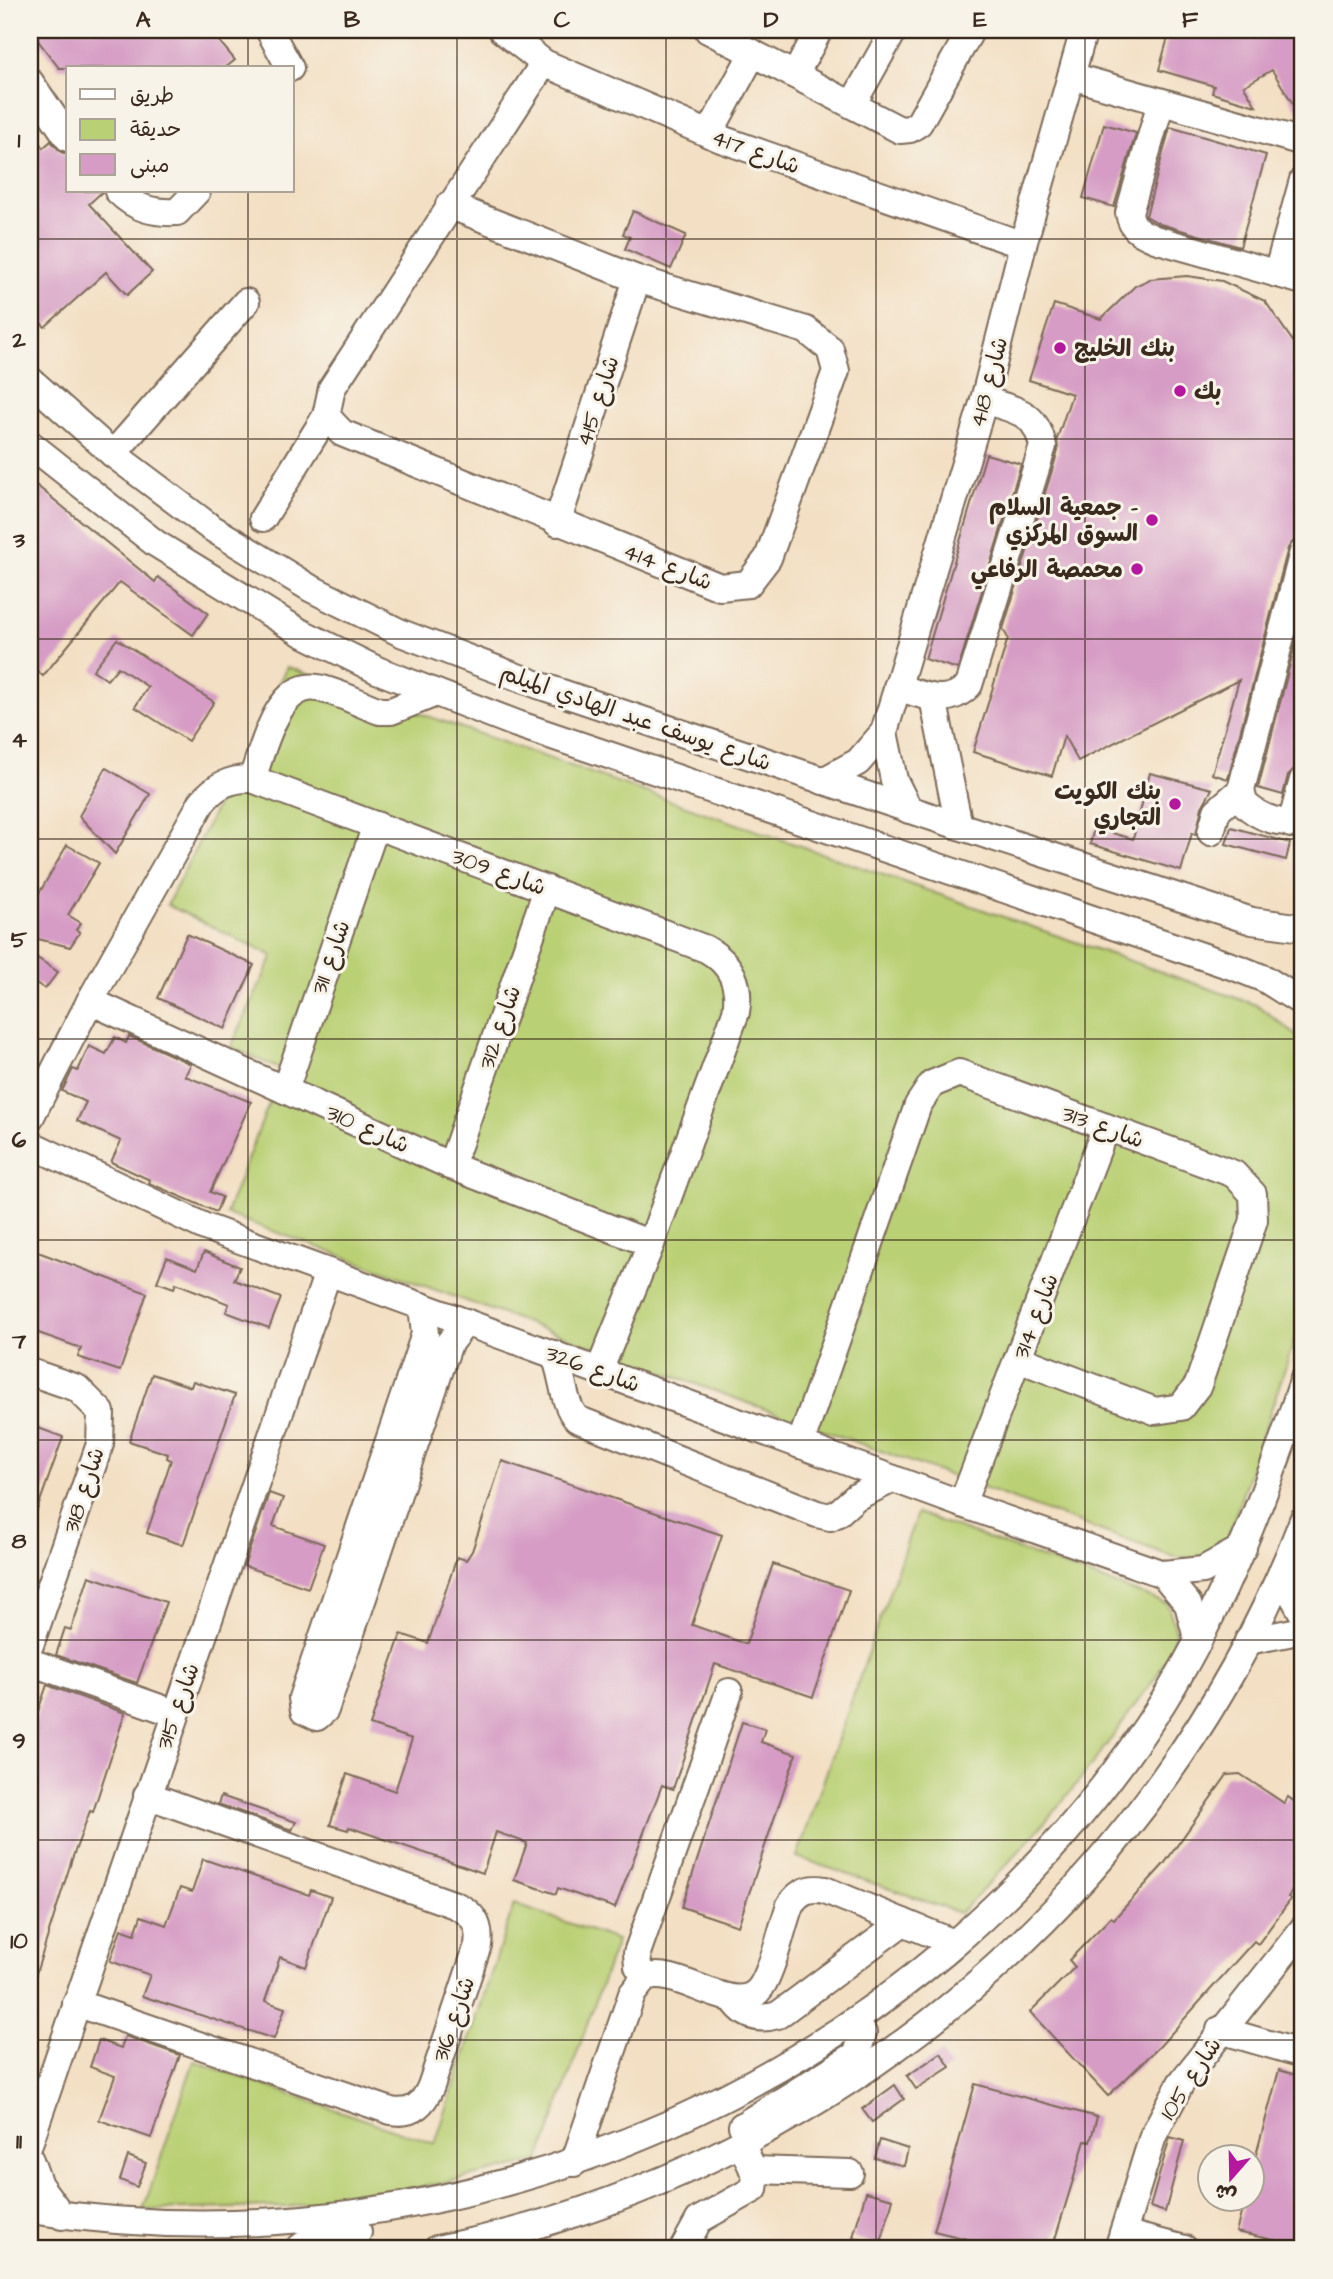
<svg xmlns="http://www.w3.org/2000/svg" width="1333" height="2279" font-family="'Architects Daughter','Playpen Sans Arabic',sans-serif">
<rect width="100%" height="100%" fill="#f7f3e8"/>
<filter id="ink" filterUnits="userSpaceOnUse"><feTurbulence type="fractalNoise" baseFrequency=".0143" numOctaves="2"/><feDisplacementMap in="SourceGraphic" scale="14" xChannelSelector="R" yChannelSelector="G"/><feConvolveMatrix kernelMatrix="1 2 1 2 8 2 1 2 1" color-interpolation-filters="sRGB"/></filter>
<filter id="wash" filterUnits="userSpaceOnUse"><feTurbulence type="fractalNoise" baseFrequency=".00686" numOctaves="4" result="noise"/><feDisplacementMap in="SourceGraphic" scale="28" xChannelSelector="R" yChannelSelector="G"/><feGaussianBlur stdDeviation="1.57" result="paint"/><feColorMatrix in="noise" values="0 0 0 0 0 0 0 0 0 0 0 0 0 0 0 0 0 1.4 0 .05"/><feComposite in="paint" operator="in"/></filter>
<g filter="url(#wash)">
<rect width="100%" height="100%" fill="#f3dfc3"/>
<g fill="#bad074" stroke="#7a7d49" stroke-width="2">
<path d="M287 667 1259 1006 1303 1041V1315L1228 1537C1213 1558 1195 1561 1171 1556L226 1214 282 1070 231 1047 273 956 167 905Z"/>
<path d="M917 1513 1166 1603C1172 1616 1178 1629 1173 1644 1164 1669 1145 1691 1130 1712 1077 1789 1025 1847 960 1913L797 1857Z"/>
<path d="M514 1904 617 1940 539 2161 423 2187 287 2207 143 2210 194 2061 435 2144Z"/>
</g>
<g id="blocks">
<g fill="#d69cc5">
<path d="M30 30H210L235 60 225 68H59Z"/>
<path d="M1170 30H1303V120L1272 70 1244 86 1256 106 1212 93 1214 86 1159 70Z"/>
<path d="M1104 124 1136 133 1114 207 1083 198Z"/>
<path d="M1170 127 1266 155 1240 247 1160 224 1146 216Z"/>
<path d="M30 130 43 148 51 141 61 152 68 154V191H103L89 204 152 272 127 295 106 272 45 327 30 313Z"/>
<path d="M633 211 686 235 671 269 625 249 630 237 623 234Z"/>
<path d="M1187 276 1222 281 1265 301 1296 346 1303 388V517L1297 537 1288 548 1228 779 1212 774 1239 680 1078 761 1064 736 1052 776 973 752 1008 638 1003 629 1058 451 1057 439 1072 394 1029 380 1054 304 1101 319 1135 286 1150 279Z"/>
<path d="M986 454 1021 464 958 669 925 659Z"/>
<path d="M30 480 155 582 158 577 208 613 193 635 120 582 43 676 30 665Z"/>
<path d="M1303 614V750L1299 765 1288 775 1283 795 1258 788Z"/>
<path d="M117 639 214 702 188 741 135 707 148 687 118 667 107 680 93 670Z"/>
<path d="M106 768 150 794 115 854 79 816Z"/>
<path d="M1150 773 1212 789 1202 807 1196 834 1192 833 1181 871 1090 844 1094 828 1133 839Z"/>
<path d="M1231 827 1290 843 1286 860 1226 844Z"/>
<path d="M67 845 99 863 68 915 81 923 76 930 80 932 70 947 30 937V909Z"/>
<path d="M187 934 254 965 225 1029 158 998Z"/>
<path d="M30 953 58 972 45 989 30 979Z"/>
<path d="M129 1036 191 1064 185 1076 251 1102 210 1192 222 1197 216 1212 149 1183 150 1180 111 1162 121 1141 77 1121 86 1102 62 1091 73 1069 78 1071 89 1046 106 1054 115 1037 126 1043Z"/>
<path d="M30 1249 147 1293 120 1371 78 1357 81 1348 30 1330Z"/>
<path d="M204 1252 240 1267 234 1280 281 1298 269 1328 226 1312 229 1304 176 1283 174 1288 157 1282 167 1257 197 1269Z"/>
<path d="M152 1374 191 1387 193 1381 235 1395 183 1545 147 1533 171 1460 167 1458 168 1454 129 1441Z"/>
<path d="M30 1425 63 1437 32 1524 30 1523Z"/>
<path d="M502 1461 722 1535 692 1625 746 1644 773 1564 849 1590 813 1697 715 1664 673 1789 662 1785 615 1908 558 1888 556 1894 514 1880 527 1843 496 1832 483 1873 349 1827 348 1830 330 1825 347 1774 395 1791 412 1739 370 1725 401 1634 428 1643 457 1557 466 1560 472 1551Z"/>
<path d="M269 1493 283 1498 273 1526 324 1544 308 1588 244 1566Z"/>
<path d="M89 1576 166 1602 137 1683 56 1655 65 1628 71 1630Z"/>
<path d="M47 1685 125 1713 93 1812 90 1811 72 1859 33 1983 30 1982V1734Z"/>
<path d="M742 1722 765 1729 761 1742 796 1754 738 1926 682 1907Z"/>
<path d="M1240 1774 1284 1803 1288 1797 1303 1808V1875L1288 1897 1291 1899 1258 1944 1254 1941 1160 2046 1108 2096 1030 2012 1075 1967 1069 1960 1111 1917 1114 1919 1164 1864 1227 1775Z"/>
<path d="M221 1796 296 1822 292 1830 218 1804Z"/>
<path d="M203 1859 309 1895 311 1890 331 1897 306 1967 280 1957 265 2001 285 2008 274 2039 142 1996 150 1975 110 1961 121 1929 135 1934 141 1916 166 1925 180 1888 192 1892Z"/>
<path d="M125 2036 180 2055 151 2138 99 2120 115 2076 90 2067 99 2040 121 2048Z"/>
<path d="M941 2053 950 2067 916 2089 907 2076Z"/>
<path d="M1279 2070 1303 2077V2246L1236 2232 1245 2199H1252L1256 2155Z"/>
<path d="M975 2084 1097 2117 1090 2142 1085 2141 1052 2249H1008L934 2231Z"/>
<path d="M895 2085 904 2099 872 2122 862 2109Z"/>
<path d="M1170 2137 1184 2141 1165 2212 1150 2207Z"/>
<path d="M880 2140 908 2149 904 2166 875 2158Z"/>
<path d="M128 2156 146 2163 137 2187 120 2180Z"/>
<path d="M866 2192 893 2199 880 2246 853 2237Z"/>
</g>
</g>
</g>
<g filter="url(#ink)">
<use href="#blocks" fill-opacity="0" stroke="#7b6958" stroke-width="2"/>
<g fill="none" stroke-linecap="round" stroke-linejoin="round">
<defs>
<g id="minor">
<path d="M269 30 290 68"/>
<path d="M502 30 544 63 721 139 1023 245"/>
<path d="M708 30 900 130 910 129 919 123 971 30"/>
<path d="M795 75 819 30"/>
<path d="M1071 76 1303 142"/>
<path d="M30 82 68 138"/>
<path d="M1161 102 1129 213C1132 230 1141 233 1155 239L1303 281"/>
<path d="M852 105 894 30"/>
<path d="M709 134 753 53"/>
<path d="M118 191C136 209 153 213 177 212L197 191"/>
<path d="M449 205 637 279 806 330 830 349 836 371 768 558 748 584 720 587 342 433 326 416 332 388 544 63"/>
<path d="M1277 274 1303 180"/>
<path d="M30 380 113 454 210 527 310 588 401 633 541 686 959 826 1252 921 1303 928"/>
<path d="M30 444 155 543 300 632 377 670 517 724 1240 969 1265 979 1303 1003"/>
<path d="M113 454 246 302"/>
<path d="M263 518 326 416"/>
<path d="M557 523 637 279"/>
<path d="M1303 552 1241 790 1244 803C1259 818 1283 827 1303 819"/>
<path d="M897 687C923 695 947 708 969 685L1043 446C1035 410 1016 411 984 400"/>
<path d="M933 698 959 826"/>
<path d="M884 732 894 780 909 810"/>
<path d="M252 779C263 750 277 681 318 688 339 692 360 704 380 711H391L436 693"/>
<path d="M823 781 858 762 884 732 984 400 1023 245 1084 30"/>
<path d="M1291 824 1303 780"/>
<path d="M1211 832 1217 811 1241 790"/>
<path d="M90 1001 451 1166 651 1244"/>
<path d="M285 1090 376 825"/>
<path d="M30 1118 90 1001 202 802C216 785 231 778 252 779L706 949C731 963 741 984 736 1012L651 1244 599 1371"/>
<path d="M30 1144 205 1227 962 1504 1163 1574 1203 1570 1243 1548"/>
<path d="M451 1166 547 889"/>
<path d="M422 1306 425 1334 302 1698 304 1711 317 1717 325 1710 449 1343 466 1322"/>
<path d="M554 1354C564 1375 562 1403 577 1419L817 1514 830 1517 838 1513 856 1497 893 1479"/>
<path d="M30 1372 77 1388 101 1412 100 1444 30 1645"/>
<path d="M800 1445 918 1105 932 1084 959 1073 1234 1174 1253 1194 1254 1220 1198 1385 1181 1407 1155 1411 1019 1359"/>
<path d="M962 1504 1106 1127"/>
<path d="M1286 1564 1289 1589 1303 1614"/>
<path d="M1163 1574 1188 1604 1198 1642"/>
<path d="M1248 1641 1303 1630"/>
<path d="M30 1662 174 1713"/>
<path d="M645 1978 638 1966 637 1953 729 1692"/>
<path d="M733 1999C744 2016 758 2021 778 2015L903 1922"/>
<path d="M76 2003 391 2111C412 2115 423 2105 431 2086L478 1945C481 1925 473 1913 455 1905L147 1795"/>
<path d="M1220 2030 1303 2054"/>
<path d="M742 2126 857 2054 863 2033 855 2020"/>
<path d="M30 2141 328 1272"/>
<path d="M30 2160 39 2185 62 2216"/>
<path d="M574 2163 632 1994 645 1978C680 1964 742 2027 764 1982 776 1959 781 1930 790 1905 799 1891 809 1887 825 1890L954 1943"/>
<path d="M753 2170 850 2173"/>
<path d="M30 2210C469 2279 924 2078 1163 1702 1226 1601 1266 1493 1303 1381"/>
<path d="M1123 2233 1185 2249"/>
<path d="M298 2249 313 2238 358 2232"/>
<path d="M437 2249C826 2174 1163 1890 1303 1520"/>
<path d="M683 2249 699 2220 754 2189 756 2176 741 2143"/>
<path d="M1118 2249 1153 2136 1181 2083 1303 1929"/>
</g>
</defs>
<use href="#minor" stroke="#7b6958" stroke-width="30"/>
<use href="#minor" stroke="#fff" stroke-width="26"/>
</g>
</g>
<path fill="none" stroke="#3b2a1e" stroke-width="2" stroke-opacity="0.55" d="M248 30V68M457 30V2249M666 30V2249M876 30V2249M1085 30V2249M248 191V2249M30 239H1303M30 439H1303M30 639H1303M30 839H1303M30 1039H1303M30 1240H1303M30 1440H1303M30 1640H1303M30 1840H1303M30 2040H1303"/>
<g fill="#b5179e" stroke="#f7f3e8" stroke-width="2.5">
<circle cx="1060" cy="348" r="7"/>
<circle cx="1180" cy="391" r="7"/>
<circle cx="1152" cy="520" r="7"/>
<circle cx="1137" cy="569" r="7"/>
<circle cx="1175" cy="804" r="7"/>
</g>
<g text-anchor="middle" stroke-width="6" stroke-linejoin="round" paint-order="stroke">
<g font-size="23" fill="#3b2a1e" stroke="#f7f3e8">
<text transform="translate(756 151) rotate(20)" y="8">شارع 417</text>
<text transform="translate(988 382) rotate(-75)" y="8">شارع 418</text>
<text transform="translate(597 401) rotate(-72)" y="8">شارع 415</text>
<text transform="translate(668 566) rotate(21)" y="8">شارع 414</text>
<text transform="translate(636 717) rotate(19)" y="8">شارع يوسف عبد الهادي الميلم</text>
<text transform="translate(499 871) rotate(20)" y="8">شارع 309</text>
<text transform="translate(330 957) rotate(-71)" y="8">شارع 311</text>
<text transform="translate(499 1027) rotate(-71)" y="8">شارع 312</text>
<text transform="translate(1103 1126) rotate(20)" y="8">شارع 313</text>
<text transform="translate(368 1128) rotate(24)" y="8">شارع 310</text>
<text transform="translate(1035 1316) rotate(-69)" y="8">شارع 314</text>
<text transform="translate(593 1368) rotate(20)" y="8">شارع 326</text>
<text transform="translate(83 1490) rotate(-72)" y="8">شارع 318</text>
<text transform="translate(177 1706) rotate(-71)" y="8">شارع 315</text>
<text transform="translate(453 2019) rotate(-71)" y="8">شارع 316</text>
<text transform="translate(1190 2078) rotate(-57)" y="8">شارع 105</text>
</g>
<g font-size="23" font-weight="bold" fill="#3b2a1e" stroke="#f7f3e8" text-anchor="end">
<text x="1074" y="356" text-anchor="start">بنك الخليج</text>
<text x="1194" y="399" text-anchor="start">بك</text>
<text x="1138" y="515">جمعية السلام -<tspan x="1138" dy="26">السوق المركزي</tspan></text>
<text x="1123" y="577">محمصة الرفاعي</text>
<text x="1161" y="799">بنك الكويت<tspan x="1161" dy="26">التجاري</tspan></text>
</g>
</g>
<rect width="1333" height="2279" fill="none" stroke="#f7f3e8" stroke-width="77"/>
<rect x="66" y="66" width="228" height="126" fill="#f7f3e8" stroke="#aca397" stroke-width="2"/>
<rect x="80" y="89" width="35" height="10" fill="#ffffff" stroke="#aca397" stroke-width="2"/>
<text x="130" y="102" font-size="21" fill="#3b2a1e">طريق</text>
<rect x="80" y="119" width="35" height="21" fill="#bad074" stroke="#aca397" stroke-width="2"/>
<text x="130" y="136" font-size="21" fill="#3b2a1e">حديقة</text>
<rect x="80" y="154" width="35" height="21" fill="#d69cc5" stroke="#aca397" stroke-width="2"/>
<text x="130" y="172" font-size="21" fill="#3b2a1e">مبنى</text>
<g transform="translate(1231 2178) rotate(200)"><circle r="33" fill="#f7f3e8" stroke="#aca397" stroke-width="2"/>
<path d="M0-5L12 26L0 18L-12 26Z" fill="#b5179e"/>
<text y="-10" font-size="19" font-weight="bold" text-anchor="middle" fill="#3b2a1e">ش</text>
</g>
<rect x="38" y="38" width="1256" height="2202" fill="none" stroke="#3b2a1e" stroke-width="2.5"/>
<g font-size="23" text-anchor="middle" font-weight="bold" fill="#3b2a1e">
<text x="143" y="27">A</text>
<text x="352" y="27">B</text>
<text x="562" y="27">C</text>
<text x="771" y="27">D</text>
<text x="980" y="27">E</text>
<text x="1190" y="27">F</text>
<text x="19" y="147">1</text>
<text x="19" y="347">2</text>
<text x="19" y="547">3</text>
<text x="19" y="747">4</text>
<text x="19" y="947">5</text>
<text x="19" y="1147">6</text>
<text x="19" y="1348">7</text>
<text x="19" y="1548">8</text>
<text x="19" y="1748">9</text>
<text x="19" y="1948">10</text>
<text x="19" y="2148">11</text>
</g>
</svg>
